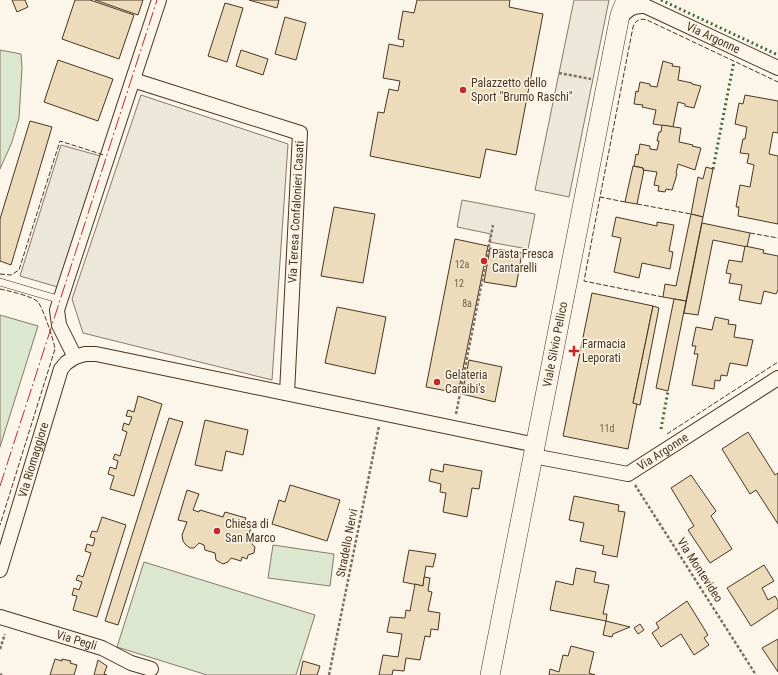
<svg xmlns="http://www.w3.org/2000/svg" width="778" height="675" font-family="'Roboto Condensed',sans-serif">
<rect width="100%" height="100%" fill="#fbf6e9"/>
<g fill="#dce7d0" stroke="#887966">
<path d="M0 50 21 54 22 68 19 118 12 142 0 169Z"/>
<path d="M0 315 38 326 0 447Z"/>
<path d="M273 545 334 554 330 586 268 578Z"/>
<path d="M144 562 315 615 296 675H207L117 647Z"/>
</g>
<g fill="#ede7d9" stroke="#887966">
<path d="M574 0H609L569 197 535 190Z"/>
<path d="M141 95 288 144 272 380 83 333 72 299Z"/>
<path d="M61 145 104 157 61 288 20 276Z"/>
<path d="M462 200 535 214 528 249 489 242 491 234 457 227Z"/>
</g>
<g fill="#ecdcbc" stroke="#4a3520">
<path d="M12 0H25L28 7 17 12Z"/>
<path d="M75 0H90L134 15 119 59 62 39Z"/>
<path d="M95 0H143L138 15Z"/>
<path d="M249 0H279L277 8Z"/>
<path d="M417 0H510L509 7 543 14 516 155 486 149 480 178 370 156 378 112 384 113 389 89 398 91 400 81 383 78 389 44 403 47 404 40 398 39 403 11 414 13Z"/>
<path d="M225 3 243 8 227 62 208 56Z"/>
<path d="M285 17 306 23 296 60 275 54Z"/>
<path d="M241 50 268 59 263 75 236 66Z"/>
<path d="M58 60 113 79 98 121 44 102Z"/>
<path d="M663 61 673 64 672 66 680 67 678 80 692 83V84L701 86 694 108 685 106V104L678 102 673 127 653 124 656 110 642 107 643 105 634 104 636 91 638 92 640 82 650 84V86L657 87Z"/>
<path d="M745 95 778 101V133L773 132 769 154 778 156V224L738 216 739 207H736L740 185 750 187 754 165 747 163 749 154 740 153 743 139H745L747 127 735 124 739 103 743 104Z"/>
<path d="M30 121 52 127 11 265 0 261V219Z"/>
<path d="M662 125 681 128 679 142 693 145 692 146 701 148 695 170 678 164 676 173 677 174 672 190 666 189 665 192 658 191 659 186 654 185 657 172 643 170V168L634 166 636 154 638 155 640 144 650 146V149L657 150 659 141H657L659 132H661Z"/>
<path d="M633 166 643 168V170H644L637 204 625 202Z"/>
<path d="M706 167 713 169 703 217 691 214 698 177 703 179Z"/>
<path d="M334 207 375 214 363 283 321 276Z"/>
<path d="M691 214 703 217 686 301 663 297 665 284 676 286Z"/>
<path d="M616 217 657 226V222L674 225 669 251 673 252 670 269 642 263 639 278 614 272 621 238 612 236Z"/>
<path d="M702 223 750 233 747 247 713 240 698 315 684 313Z"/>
<path d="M455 239 488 246 458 393 426 387Z"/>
<path d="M745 246 764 250 763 253 778 256V290L776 294 764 291 761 304 739 300 742 285 729 283 731 274 726 273 729 260 742 262Z"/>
<path d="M490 248 522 253 516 287 484 282Z"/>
<path d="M592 293 653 306 633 403 637 404 628 449 563 436Z"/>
<path d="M674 299 686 301 668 391 656 388Z"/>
<path d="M653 306 659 308 640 405 633 403Z"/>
<path d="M337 307 386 317 375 374 325 363Z"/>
<path d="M715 317 729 320 728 324 736 325 734 337 753 340 747 366 730 363 727 376 721 375 720 381 715 380 714 389 692 385 698 354H694L696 346H692L696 327 712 330Z"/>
<path d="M469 360 502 367 495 402 462 394Z"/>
<path d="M138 396 162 404 134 496 110 489 114 476 108 474 110 467 116 469 118 461 113 459 115 454 120 456 127 432 122 430 124 423 129 425 132 417 126 416 128 410 134 412Z"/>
<path d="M169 418 183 422 118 625 105 621Z"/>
<path d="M205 420 248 430 243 455 226 451 222 471 195 465Z"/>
<path d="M748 432 775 475 778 473V524L756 490 750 494 722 449Z"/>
<path d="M444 464 482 471 479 489 472 488 467 517 443 512 446 493 440 492 441 484 429 481 431 469 443 472Z"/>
<path d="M691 475 716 511 711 516 732 549 710 563 688 530 694 526 671 488Z"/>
<path d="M290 485 340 500 327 541 272 524 279 500 285 502Z"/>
<path d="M187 490 199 494 193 510 199 512 200 510 223 517 225 512 246 518 244 523 251 527 248 538 253 540 252 544 255 547 254 553 248 555 247 559 242 557 241 561 231 558 228 562 223 564 216 560 215 553 205 550 204 545 199 543 194 548H190L186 545 183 541 182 535 187 522 178 520Z"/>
<path d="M574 496 619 505 618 511 625 512 617 557 602 554 604 546 580 541 584 523 569 520Z"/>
<path d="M102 517 126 525 97 617 73 610 77 596 72 595 74 588 79 590 82 582 76 580 78 575 83 577 91 553 85 551 87 544 93 546 95 538 90 537 92 531 97 532Z"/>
<path d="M409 550 436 554 433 567 426 566 423 586 403 582Z"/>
<path d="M764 565 774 581 762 588 768 600 775 596 778 601V608L751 626 727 588Z"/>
<path d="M576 568 596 572 594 582 609 585 603 614H607L606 621 550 610 556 581 573 585Z"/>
<path d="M424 577 430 578 428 591 432 592 428 611 440 613 438 630 431 629 430 637 425 636 420 660 406 658 404 671 393 670 392 675H379L383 655 398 657 402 634 387 632 390 617 405 618 406 610 410 611 415 584 423 586Z"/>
<path d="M687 601 708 635 704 638 709 645 694 655 681 634 661 647 652 633 659 628 656 623Z"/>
<path d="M606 621 630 627 613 634 612 637 603 635Z"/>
<path d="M640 624 644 630 638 634 634 628Z"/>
<path d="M778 639V672L762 648Z"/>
<path d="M571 646 594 652 589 673 595 675H549L550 669 559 672 563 655 568 656Z"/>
<path d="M55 659 62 661V659L71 661 70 663 77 665 74 675H50Z"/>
<path d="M98 660 107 666 104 674 107 675H94Z"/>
<path d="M303 661 320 666 317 675H300Z"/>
</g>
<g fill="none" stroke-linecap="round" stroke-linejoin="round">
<defs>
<path id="service" d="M0 282 61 300"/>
<g id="minor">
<path d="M159 0 57 310 59 325 75 357 85 354H96L536 445"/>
<path id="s1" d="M620 19C626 10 633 5 645 6L778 68"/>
<path d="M133 80 300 133 287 393"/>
<path id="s2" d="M533 456 628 474 778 378"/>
<path id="s3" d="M0 570 61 369 66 363 75 357"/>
<path id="s4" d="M0 617 102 648 131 663 151 669"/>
</g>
<g id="secondary">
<path id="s5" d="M490 675 620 15 626 0"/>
</g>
</defs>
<use href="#service" stroke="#4a3520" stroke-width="8"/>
<use href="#minor" stroke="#4a3520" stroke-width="16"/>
<use href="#secondary" stroke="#4a3520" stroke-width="20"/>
<g stroke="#7f6f5c" stroke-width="2.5" stroke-dasharray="3 2" stroke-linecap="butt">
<path d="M559 73 591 79"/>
<path d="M456 414 493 225"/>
<path d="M635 485 756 675"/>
<path d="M0 649 5 634"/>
<path d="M0 674 2 675"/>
<path d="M329 675 379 426"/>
</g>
<use href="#service" stroke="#fbf6e9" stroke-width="7"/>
<use href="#minor" stroke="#fbf6e9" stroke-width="14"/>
<use href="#secondary" stroke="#fbf6e9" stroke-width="19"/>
<g stroke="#436837" stroke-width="3" stroke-dasharray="2 3" stroke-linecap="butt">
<path d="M661 0 778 55"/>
<path d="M713 169 734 61"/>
<path d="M661 429 668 391"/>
</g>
<g stroke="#4a3520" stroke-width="1" stroke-dasharray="5 2" stroke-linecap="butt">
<path d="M600 197 584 281 663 297"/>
<path d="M625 202 600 197 633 27C635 20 641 18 647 20L778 82"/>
<path d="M637 204 691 214"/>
<path d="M750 233 778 238"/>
<path d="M0 274 11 275 19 270 60 141 104 155"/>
<path d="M0 289C9 291 32 296 38 302 43 308 54 341 55 349L0 525"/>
<path d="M667 434 778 362"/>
</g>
<path stroke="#c62828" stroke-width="1" stroke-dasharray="14 3 2 3" stroke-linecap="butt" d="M0 486 157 0"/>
</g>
<g fill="#c62828" stroke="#fbf6e9" stroke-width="1.5">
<circle cx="463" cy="90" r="4"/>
<circle cx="484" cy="261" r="4"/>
<path d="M572 345h4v4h4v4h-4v4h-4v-4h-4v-4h4z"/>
<circle cx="437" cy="382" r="4"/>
<circle cx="217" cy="531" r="4"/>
</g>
<g text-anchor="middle" stroke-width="3" stroke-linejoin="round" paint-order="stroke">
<g font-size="10" fill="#725f47">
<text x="462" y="268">12a</text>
<text x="459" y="287">12</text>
<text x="467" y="307">8a</text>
<text x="607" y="432">11d</text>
</g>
<g font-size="12" fill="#4a3520" stroke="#fbf6e9">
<text dy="4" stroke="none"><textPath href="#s1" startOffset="105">Via Argonne</textPath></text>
<text transform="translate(296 212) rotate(-87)" y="4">Via Teresa Confalonieri Casati</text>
<text dy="4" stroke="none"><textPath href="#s5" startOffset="337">Viale Silvio Pellico</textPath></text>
<text dy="4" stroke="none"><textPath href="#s2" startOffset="138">Via Argonne</textPath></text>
<text dy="4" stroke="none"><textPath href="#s3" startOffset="115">Via Riomaggiore</textPath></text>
<text transform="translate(347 543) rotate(-79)" y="4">Stradello Nervi</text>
<text transform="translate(700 570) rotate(57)" y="4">Via Montevideo</text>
<text dy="4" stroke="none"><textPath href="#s4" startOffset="80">Via Pegli</textPath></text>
</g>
<g font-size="12" fill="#4a3520" stroke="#fbf6e9" text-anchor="start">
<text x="471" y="87">Palazzetto dello<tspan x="471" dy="14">Sport "Brumo Raschi"</tspan></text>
<text x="492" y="258">Pasta Fresca<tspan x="492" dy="14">Cantarelli</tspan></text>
<text x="582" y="348">Farmacia<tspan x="582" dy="14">Leporati</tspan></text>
<text x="445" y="379">Gelateria<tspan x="445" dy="14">Caraibi's</tspan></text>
<text x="225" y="528">Chiesa di<tspan x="225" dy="14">San Marco</tspan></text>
</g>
</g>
</svg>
